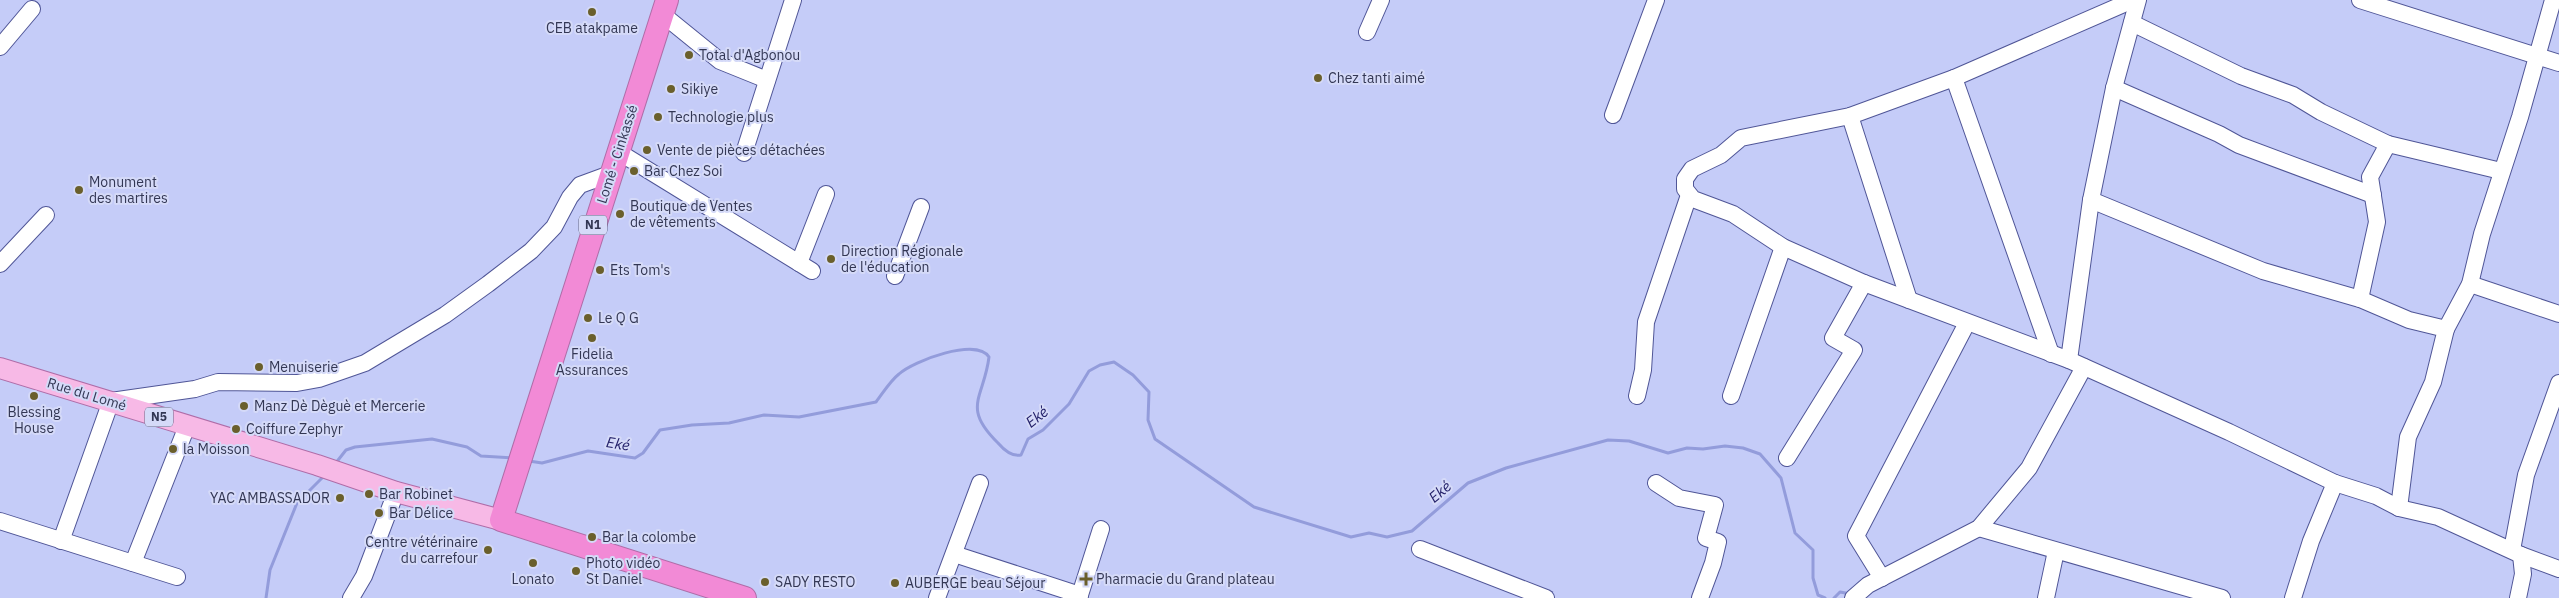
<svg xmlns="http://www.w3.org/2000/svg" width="2559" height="598" font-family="'IBM Plex Sans',sans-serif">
<rect width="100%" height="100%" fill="#c5ccf8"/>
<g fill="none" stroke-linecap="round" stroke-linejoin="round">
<g stroke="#939cdb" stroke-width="3">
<path d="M529 461 542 463 588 451 635 458 643 453 660 430 692 425 729 423 764 415 799 417 876 402C883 393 890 381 899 374 913 361 977 337 989 357 984 398 961 407 998 443 1004 450 1012 457 1021 455L1028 439 1043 430 1069 404 1089 371 1100 365 1114 362 1133 375 1149 392 1148 420 1155 439 1254 507 1351 537 1369 533 1387 537 1412 531 1468 483 1506 468 1608 440 1629 441 1668 453 1687 448 1703 449 1725 446 1743 448 1760 454 1781 478 1795 533 1813 550V578L1818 595 1825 598"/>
<path d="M335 464 346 450 355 447 432 439 467 447 481 456 513 458"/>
<path d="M266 598 270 570 297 503 324 476"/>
<path d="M1834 598 1840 592 1851 594"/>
</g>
<defs>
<g id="minor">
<path d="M2133 0 1954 78 1850 116 1741 138 1721 155 1692 169 1685 179V189L1693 199 1733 214 1783 247 1864 283 2069 360 2229 432 2335 483 2376 496 2399 508 2438 517 2521 555 2559 569"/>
<path d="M2360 0 2559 63"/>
<path d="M662 14 720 61 767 80"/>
<path d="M2132 23 2241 76 2293 95 2321 112 2388 144 2501 171"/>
<path d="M1367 32 1381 0"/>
<path d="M0 47 32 9"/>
<path d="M1954 78 2051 354"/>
<path d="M2114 88 2219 134 2239 145 2373 195"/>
<path d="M1613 115 1656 0"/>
<path d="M1850 116 1909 300"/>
<path d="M617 151 812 271"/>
<path d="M744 153 793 0"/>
<path d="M2091 200 2263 271 2360 299 2409 320 2446 329 2433 382 2408 437 2399 508"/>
<path d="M799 263 826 194"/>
<path d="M0 264 46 215"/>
<path d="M895 276 921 207"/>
<path d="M2470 284 2559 314"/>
<path d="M2360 299 2377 222 2370 177 2388 144"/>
<path d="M2446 329 2470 284 2482 234 2520 117 2553 0"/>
<path d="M2069 360 2091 200 2114 88 2138 0"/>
<path d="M1637 396 1643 370 1646 322 1688 198"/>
<path d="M1731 396 1783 247"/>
<path d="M1787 458 1854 350 1833 338 1864 283"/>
<path d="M1656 483 1679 498 1715 505 1706 538 1718 542 1713 563 1700 598"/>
<path d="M0 521 177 577"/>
<path d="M1979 528 2222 598"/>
<path d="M61 541 111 401 195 389 218 382 297 383 319 379 365 363 445 315 488 284 531 251 554 227 570 197 580 185 610 174"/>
<path d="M1420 549 1546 598"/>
<path d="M2512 550 2526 475 2559 383"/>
<path d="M954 554 1080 595"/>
<path d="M133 563 187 426"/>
<path d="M1882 578 1856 536 1967 323"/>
<path d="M351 598 364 576 396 492"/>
<path d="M937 598 980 483"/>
<path d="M1079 598 1101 529"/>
<path d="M1853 598 1868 585 1979 528 2029 468 2084 367"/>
<path d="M2046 598 2056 551"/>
<path d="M2293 598 2311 541 2335 483"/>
<path d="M2518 598 2523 574 2521 555"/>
</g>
<path id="major" d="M0 368 317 465 396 492 501 520"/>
<path id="highway" d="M667 0 501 520 745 598"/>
</defs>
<use href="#minor" stroke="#505697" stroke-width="18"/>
<use href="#major" stroke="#af6da8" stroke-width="22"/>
<use href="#highway" stroke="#af6da8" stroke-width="24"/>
<use href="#minor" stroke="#fff" stroke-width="16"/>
<use href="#major" stroke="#f7b9e6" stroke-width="20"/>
<use href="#highway" stroke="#f28ad6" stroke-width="22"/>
</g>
<g fill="#6a5f2c" stroke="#d5daf8" stroke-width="2">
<circle cx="592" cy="12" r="5"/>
<circle cx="689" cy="55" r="5"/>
<circle cx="1318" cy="78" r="5"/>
<circle cx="671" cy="89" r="5"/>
<circle cx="658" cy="117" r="5"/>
<circle cx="647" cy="150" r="5"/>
<circle cx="634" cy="171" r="5"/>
<circle cx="79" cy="190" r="5"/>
<circle cx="620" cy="214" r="5"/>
<circle cx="831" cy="259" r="5"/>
<circle cx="600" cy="270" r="5"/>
<circle cx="588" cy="318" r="5"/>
<circle cx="592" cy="338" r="5"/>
<circle cx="259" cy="367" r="5"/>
<circle cx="34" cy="396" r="5"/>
<circle cx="244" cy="406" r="5"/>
<circle cx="236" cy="429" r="5"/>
<circle cx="173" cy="449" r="5"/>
<circle cx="369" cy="494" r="5"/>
<circle cx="340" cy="498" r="5"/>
<circle cx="379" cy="513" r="5"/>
<circle cx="592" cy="537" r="5"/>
<circle cx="488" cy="550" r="5"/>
<circle cx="533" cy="563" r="5"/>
<circle cx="576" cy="571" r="5"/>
<path d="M1083.5 571.5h5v5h5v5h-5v5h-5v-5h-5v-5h5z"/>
<circle cx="765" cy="582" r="5"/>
<circle cx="895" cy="583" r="5"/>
</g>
<g text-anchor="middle" stroke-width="4" stroke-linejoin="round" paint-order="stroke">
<g fill="#d5daf8" stroke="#646885" stroke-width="1">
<rect x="579" y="215.5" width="28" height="19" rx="4"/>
<rect x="145" y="407.5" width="28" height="19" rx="4"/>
</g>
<g font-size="12" font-weight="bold" fill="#333754">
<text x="593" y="229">N1</text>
<text x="159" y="421">N5</text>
</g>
<g font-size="14" fill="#333754" stroke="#d5daf8" text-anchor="start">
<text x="592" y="33" text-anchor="middle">CEB atakpame</text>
<text x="699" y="60">Total d'Agbonou</text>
<text x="1328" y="83">Chez tanti aimé</text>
<text x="681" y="94">Sikiye</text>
<text x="668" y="122">Technologie plus</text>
<text x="657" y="155">Vente de pièces détachées</text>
<text x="644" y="176">Bar Chez Soi</text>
<text x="89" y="187">Monument<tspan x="89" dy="16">des martires</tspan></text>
<text x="630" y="211">Boutique de Ventes<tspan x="630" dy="16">de vêtements</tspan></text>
<text x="841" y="256">Direction Régionale<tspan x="841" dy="16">de l'éducation</tspan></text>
<text x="610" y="275">Ets Tom's</text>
<text x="598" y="323">Le Q G</text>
<text x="592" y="359" text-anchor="middle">Fidelia<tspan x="592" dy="16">Assurances</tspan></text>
<text x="269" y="372">Menuiserie</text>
<text x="254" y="411">Manz Dè Dèguè et Mercerie</text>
<text x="34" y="417" text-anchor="middle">Blessing<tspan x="34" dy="16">House</tspan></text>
<text x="246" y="434">Coiffure Zephyr</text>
<text x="183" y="454">la Moisson</text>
<text x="379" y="499">Bar Robinet</text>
<text x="330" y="503" text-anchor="end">YAC AMBASSADOR</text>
<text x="389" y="518">Bar Délice</text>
<text x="602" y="542">Bar la colombe</text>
<text x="478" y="547" text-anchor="end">Centre vétérinaire<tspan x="478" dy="16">du carrefour</tspan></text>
<text x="586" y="568">Photo vidéo<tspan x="586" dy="16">St Daniel</tspan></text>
<text x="533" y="584" text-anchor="middle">Lonato</text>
<text x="1096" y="584">Pharmacie du Grand plateau</text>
<text x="775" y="587">SADY RESTO</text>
<text x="905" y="588">AUBERGE beau Séjour</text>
</g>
<g font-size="14" fill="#333754" stroke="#d5daf8">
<text transform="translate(617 154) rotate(-72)" y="5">Lomé - Cinkassé</text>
<text transform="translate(87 394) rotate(17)" y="5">Rue du Lomé</text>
</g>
<g font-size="15" font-style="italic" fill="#24216a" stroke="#d5daf8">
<text transform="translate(1037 417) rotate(-38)" y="5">Eké</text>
<text transform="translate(618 444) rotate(9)" y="5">Eké</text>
<text transform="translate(1440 492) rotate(-41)" y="5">Eké</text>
</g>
</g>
</svg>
